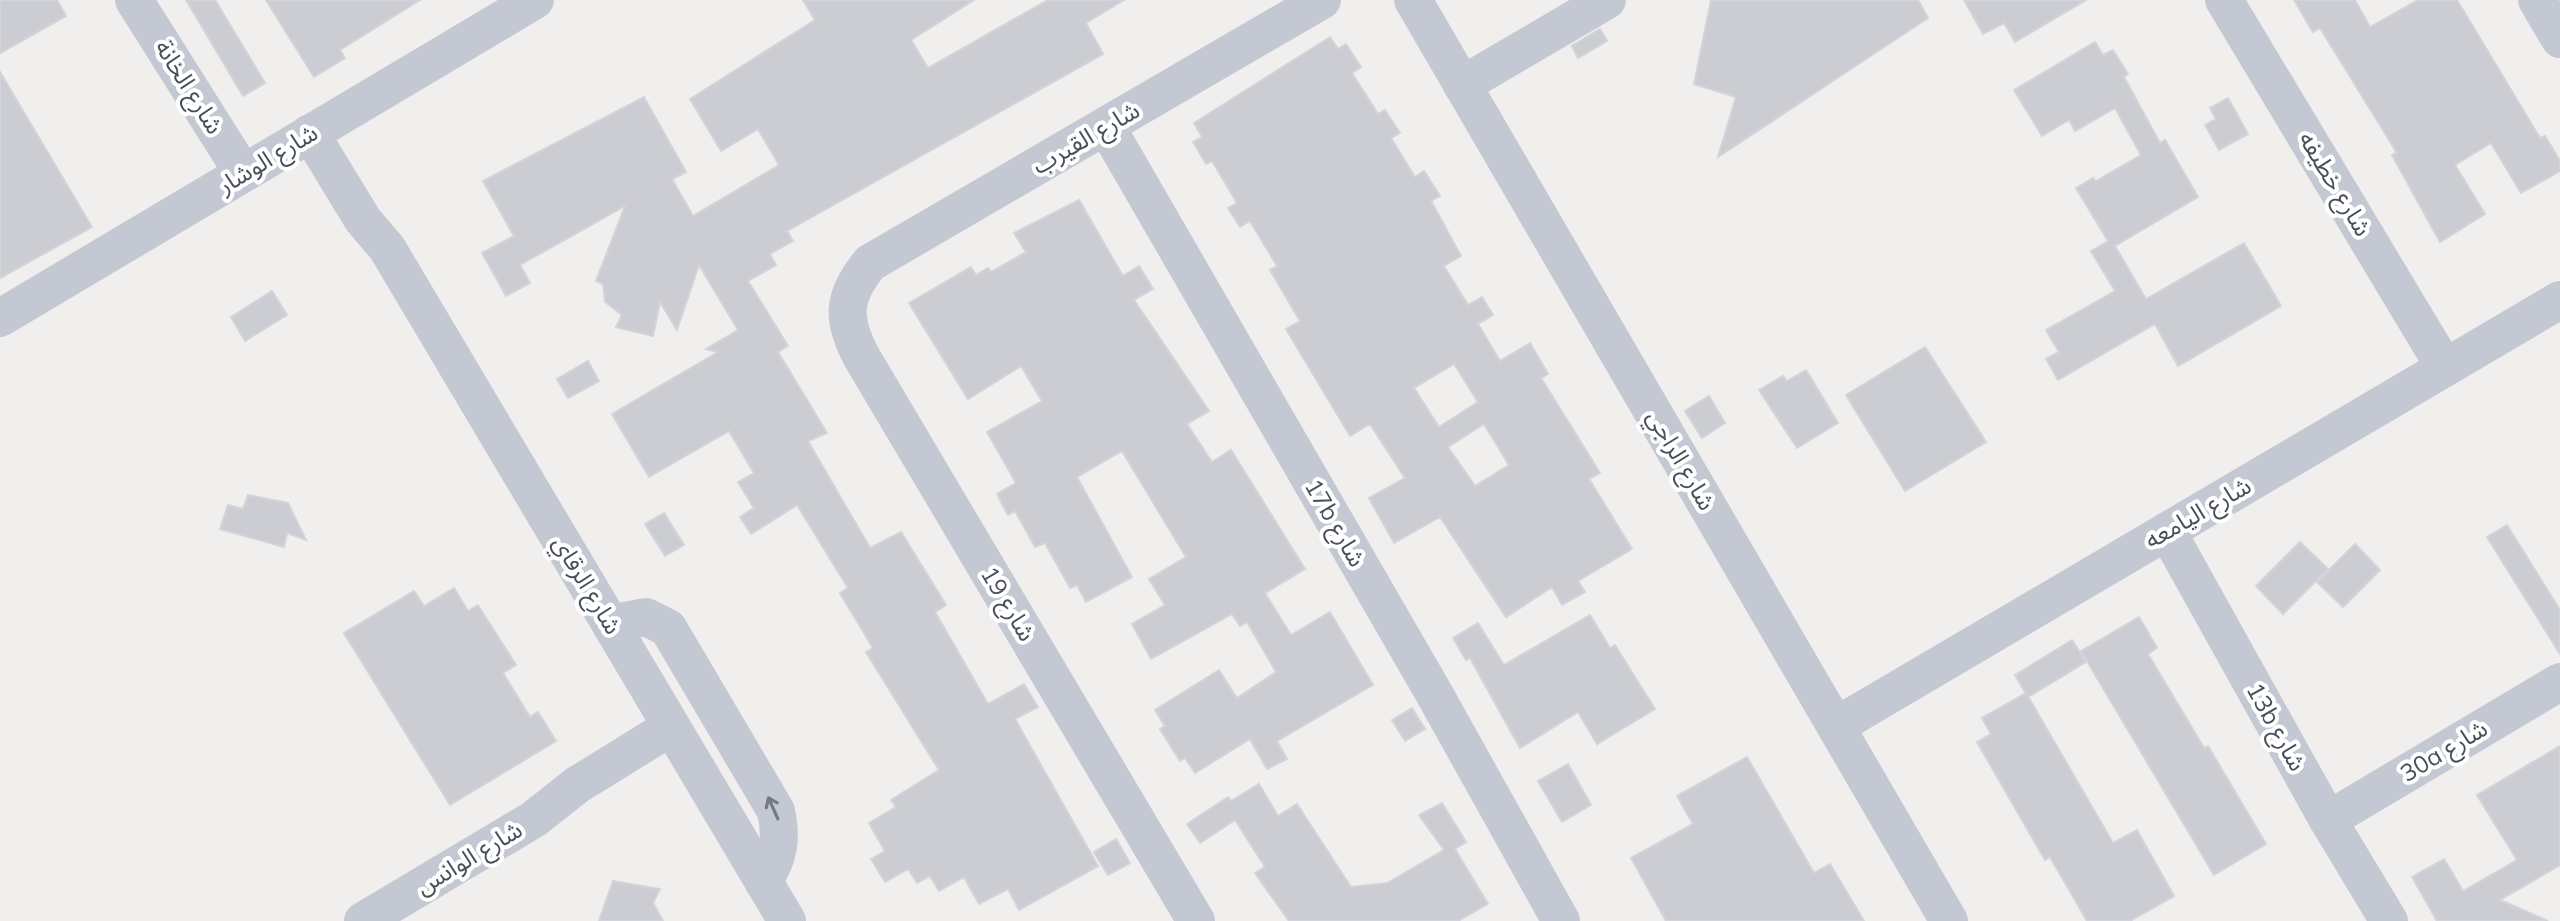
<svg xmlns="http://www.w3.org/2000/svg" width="2560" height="921" font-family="Mulish,'Noto Sans Arabic',sans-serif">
<rect width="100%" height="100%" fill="#f1efee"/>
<g fill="#cccdd2" stroke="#d3d4d9" stroke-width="2" fill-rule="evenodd">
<path d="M0 0H57L66 16 0 53Z"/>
<path d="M186 0H215L265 83 243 96Z"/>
<path d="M266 0H420L340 50 345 58 314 77Z"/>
<path d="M803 0H974L911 40 928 68 1048 0H1124L1086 23 1103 54 787 231 793 241 770 254 776 265 748 281 788 346 778 352 827 433 808 441 870 548 901 532 946 605 935 612 988 704 1024 684 1038 707 1015 719 1098 866 1019 910 1008 889 979 904 964 877 939 891 930 876 917 883 908 869 885 882 871 859 885 851 869 823 896 807 891 800 939 770 866 652 873 648 840 593 848 588 797 505 751 534 740 517 754 508 738 482 754 473 729 431 649 477 612 414 718 352 706 349 738 330 699 265 677 330 660 302 653 336 616 327 622 315 605 302 603 284 596 281 625 206 520 265 530 283 506 296 482 253 514 236 483 181 644 97 686 172 672 179 693 216 779 165 758 129 721 151 690 99 815 20Z"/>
<path d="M1711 0H1918L1928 18 1718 157 1736 97 1694 84Z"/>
<path d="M1964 0H2086L2015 42 2004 23 1983 34Z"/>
<path d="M2294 0H2355L2370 27 2418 0H2457L2540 138 2545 136 2560 161V171L2521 193 2491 143 2455 165 2485 214 2440 242 2392 155 2397 153 2320 28 2313 32Z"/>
<path d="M1600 29 1607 41 1578 58 1572 46Z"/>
<path d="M1330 37 1338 49 1346 44 1361 67 1352 73 1378 114 1385 110 1400 133 1391 138 1415 177 1424 171 1440 196 1431 201 1461 256 1444 266 1468 305 1482 297 1493 315 1478 324 1500 361 1530 343 1548 374 1541 378 1600 473 1589 479 1632 549 1578 581 1585 592 1562 605 1552 587 1506 617 1440 517 1394 543 1369 498 1405 478 1370 424 1350 436 1286 329 1300 321 1270 270 1277 266 1250 221 1240 227 1228 208 1237 203 1212 161 1206 164 1193 142 1202 137 1194 123ZM1454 364 1478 402 1439 427 1414 388ZM1484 424 1509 465 1475 486 1448 447Z"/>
<path d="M2095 42 2103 55 2113 50 2128 74 2124 77 2160 143 2165 140 2198 197 2115 246 2146 299 2244 243 2281 306 2178 366 2155 324 2058 380 2046 359 2059 352 2046 330 2115 291 2091 251 2108 241 2076 188 2093 178 2096 181 2141 155 2115 108 2075 131 2069 120 2042 136 2014 90Z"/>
<path d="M0 72 92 227 0 278Z"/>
<path d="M2228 98 2248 134 2219 150 2205 125 2216 119 2210 108Z"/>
<path d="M1079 200 1123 276 1139 266 1153 289 1134 300 1209 411 1187 424 1212 462 1231 450 1305 569 1265 593 1291 635 1330 612 1373 685 1277 741 1287 759 1267 769 1250 739 1195 773 1185 758 1180 761 1160 729 1165 726 1155 710 1219 670 1237 698 1276 672 1247 622 1240 626 1232 614 1151 659 1132 624 1165 605 1149 579 1186 557 1122 451 1077 477 1132 577 1086 602 1077 585 1070 588 1045 543 1035 547 1015 511 1008 515 997 494 1016 483 987 432 1042 401 1021 366 968 399 909 303 971 267 976 275 988 268 991 272 1026 252 1014 233Z"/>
<path d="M272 291 287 315 245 341 231 317Z"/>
<path d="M1925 347 1986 442 1905 491 1846 395Z"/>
<path d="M588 361 599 381 568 398 557 379Z"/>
<path d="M1806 370 1838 423 1797 448 1759 390 1783 376 1787 381Z"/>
<path d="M1709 396 1725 423 1702 438 1685 411Z"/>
<path d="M248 495 288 503 306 540 287 533 284 547 220 529 228 505 243 509Z"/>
<path d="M664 513 684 545 665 556 645 524Z"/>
<path d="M2507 525 2560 610V654L2487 537Z"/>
<path d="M2300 542 2328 569 2283 614 2256 586Z"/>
<path d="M2355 544 2380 570 2343 607 2317 582Z"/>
<path d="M454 588 468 611 478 605 516 665 503 673 530 717 538 712 556 741 450 805 344 633 414 591 424 606Z"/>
<path d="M1590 615 1610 648 1615 645 1655 709 1597 744 1578 712 1520 748 1470 658 1466 660 1453 638 1478 623 1504 665Z"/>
<path d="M2139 617 2157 648 2148 654 2204 748 2208 746 2266 844 2214 875 2081 651Z"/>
<path d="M2072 640 2086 662 2028 697 2015 675Z"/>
<path d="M2026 693 2113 843 2137 830 2174 896 2130 921H2087L2050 857 2045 860 1977 742 1991 734 1982 718Z"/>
<path d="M1412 708 1425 729 1405 741 1392 720Z"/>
<path d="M2560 746V865L2500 900 2548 921H2437L2412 877 2444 859 2463 891 2517 860 2477 795Z"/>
<path d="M1747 757 1814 873 1830 864 1864 921H1666L1631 858 1693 824 1677 796Z"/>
<path d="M1568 764 1591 805 1562 822 1538 781Z"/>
<path d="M1259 784 1278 816 1297 804 1351 887 1387 883 1444 850 1419 815 1442 803 1466 842 1455 849 1488 904 1458 921H1289L1255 873 1265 867 1235 820 1200 843 1187 824 1228 797 1231 801Z"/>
<path d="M1116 839 1130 863 1108 875 1094 852Z"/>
<path d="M613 881 660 889 653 903 663 921H599Z"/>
</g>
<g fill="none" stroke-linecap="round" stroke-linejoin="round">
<g stroke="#c3c8d2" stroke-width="38">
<path d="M134 0 243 173"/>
<path d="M1413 0 1949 921"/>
<path d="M2224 0 2445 368"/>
<path d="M2537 0 2560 39"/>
<path d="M1462 85 1607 0"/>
<path d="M1106 126 1435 695 1561 921"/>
<path d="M310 133 363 220 387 248 787 921"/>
<path d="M0 318 535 0"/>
<path d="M2167 531 2328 820 2389 921"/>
<path d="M614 630 625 621 646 617 668 628 776 811C782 838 779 859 763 881"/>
<path d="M1836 726 2560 300"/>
<path d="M2328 820 2560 682"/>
<path d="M363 921 534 819 577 785 671 727"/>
<path d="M1196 921 861 356C841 318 843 296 870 263L1322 0"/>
</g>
</g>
<defs><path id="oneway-shaft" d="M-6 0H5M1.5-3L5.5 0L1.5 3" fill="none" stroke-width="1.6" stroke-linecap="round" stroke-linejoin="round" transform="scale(2)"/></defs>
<use stroke="#737983" href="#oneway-shaft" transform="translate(773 808) rotate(-114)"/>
<g text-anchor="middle" stroke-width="8" stroke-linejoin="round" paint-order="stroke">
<g font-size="24" fill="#484f59" stroke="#fff">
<text transform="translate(189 87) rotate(58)" y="8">شارع الخانة</text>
<text transform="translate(1086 138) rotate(-30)" y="8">شارع القيرب</text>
<text transform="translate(268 159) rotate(-31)" y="8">شارع الوشار</text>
<text transform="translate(2335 184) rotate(59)" y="8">شارع خطيفه</text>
<text transform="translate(1681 460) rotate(60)" y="8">شارع الراجي</text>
<text transform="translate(2198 513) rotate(-30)" y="8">شارع اليامعه</text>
<text transform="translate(1335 523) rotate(60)" y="8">17b شارع</text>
<text transform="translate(587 585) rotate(59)" y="8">شارع الرقاي</text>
<text transform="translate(1008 604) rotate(59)" y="8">شارع 19</text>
<text transform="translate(2276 727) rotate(61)" y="8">13b شارع</text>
<text transform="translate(2444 751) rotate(-31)" y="8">30a شارع</text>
<text transform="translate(469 858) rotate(-31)" y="8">شارع الوانس</text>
</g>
</g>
</svg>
